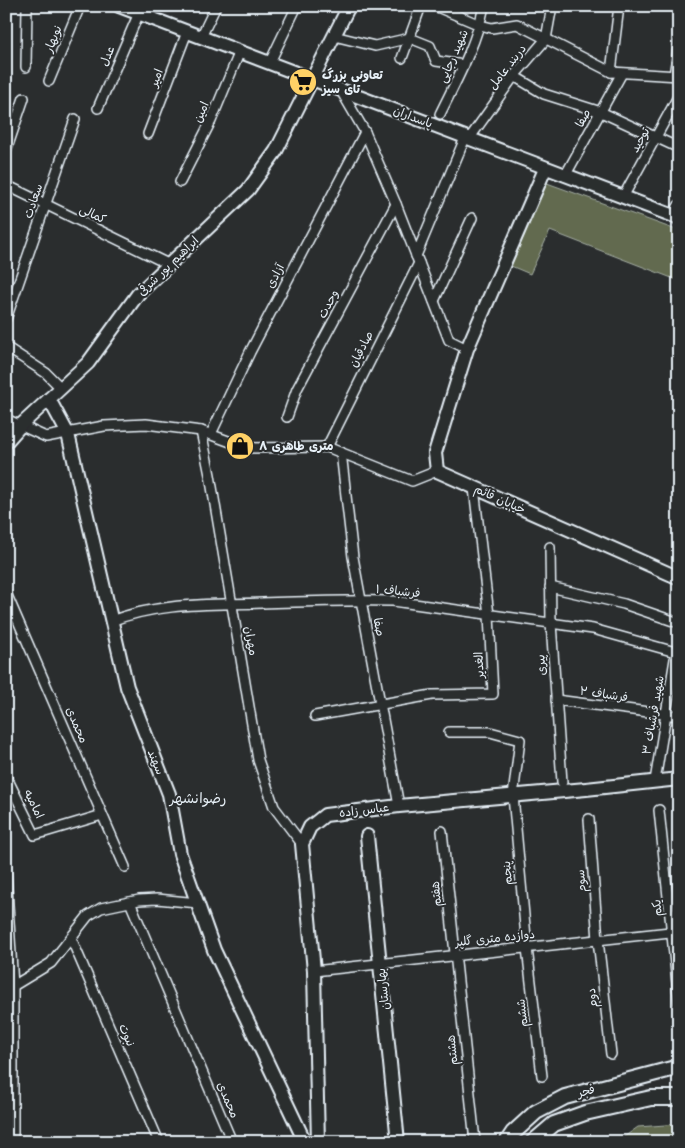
<svg xmlns="http://www.w3.org/2000/svg" width="685" height="1148" font-family="Mali,'Playpen Sans Arabic',sans-serif">
<rect width="100%" height="100%" fill="#2a2d2e"/>
<filter id="ink" filterUnits="userSpaceOnUse"><feTurbulence type="fractalNoise" baseFrequency=".02" numOctaves="2"/><feDisplacementMap in="SourceGraphic" scale="10" xChannelSelector="R" yChannelSelector="G"/><feConvolveMatrix kernelMatrix="1 2 1 2 8 2 1 2 1" color-interpolation-filters="sRGB"/></filter>
<g filter="url(#ink)">
<g fill="#626a50" stroke="#a5aea4">
<path d="M547 183 679 231V283L677 280 550 231 530 274 511 266Z"/>
<path d="M679 1124V1142H617L638 1127Z"/>
</g>
<g fill="none" stroke-linecap="round" stroke-linejoin="round">
<defs>
<g id="street">
<path d="M435 6 480 25 492 28 517 24 611 72 679 76"/>
<path d="M334 36 375 46 410 38 430 46 436 61 464 65"/>
<path d="M201 37 216 6"/>
<path d="M402 58 421 6"/>
<path d="M270 62 297 6"/>
<path d="M26 67 27 6"/>
<path d="M611 72 619 6"/>
<path d="M514 76 544 94 601 112 679 148"/>
<path d="M674 76 679 42"/>
<path d="M49 81 80 6"/>
<path d="M340 89 365 132 396 204 449 340 467 349"/>
<path d="M98 108 142 6"/>
<path d="M440 114C457 79 476 45 484 6"/>
<path d="M148 134 187 32"/>
<path d="M469 139 514 76 546 39 552 6"/>
<path d="M6 151 24 98"/>
<path d="M565 176 622 73"/>
<path d="M180 182 211 121 240 51"/>
<path d="M6 185 168 264"/>
<path d="M623 197 679 95"/>
<path d="M673 215 679 205"/>
<path d="M416 256 465 138"/>
<path d="M434 301 472 218"/>
<path d="M6 319 75 119"/>
<path d="M6 347 46 373 61 388"/>
<path d="M287 417 297 389 396 204"/>
<path d="M6 419 46 437 104 426 146 424 201 431 247 448 327 447 412 481 437 471"/>
<path d="M201 431 210 475 258 760 274 807 302 844"/>
<path d="M211 434 250 352 365 132"/>
<path d="M327 447 419 263"/>
<path d="M341 452 353 557 399 806"/>
<path d="M550 547 551 623 562 782"/>
<path d="M550 587 624 604 679 623"/>
<path d="M6 593 125 867"/>
<path d="M111 621C160 602 211 605 262 603 306 602 349 600 393 601L593 629 679 653"/>
<path d="M556 700 679 716"/>
<path d="M315 716 432 695 493 694 489 615 474 488"/>
<path d="M449 732H490L520 740 513 796 527 948 542 1076"/>
<path d="M6 776 35 835 102 815"/>
<path d="M655 781 676 653"/>
<path d="M659 810 679 1003"/>
<path d="M589 819 598 940 611 1054"/>
<path d="M442 831 475 1141"/>
<path d="M6 872 13 986V1142"/>
<path d="M130 902 232 1142"/>
<path d="M71 938 159 1142"/>
<path d="M314 971 679 931"/>
<path d="M13 986 51 963 88 916 101 908 139 900 157 899 198 903"/>
</g>
<g id="secondary">
<path d="M119 6C306 75 492 149 679 218"/>
<path d="M545 169 467 349 435 453 437 471 679 578"/>
<path d="M49 399 68 434 127 687 169 794 180 854 214 950 305 1142"/>
<path d="M6 442 21 425 88 363 138 294 248 190 276 151 349 6"/>
<path d="M367 836 398 1142"/>
<path d="M318 1142 314 971 302 844 310 827 325 815 399 806 586 789 679 779"/>
</g>
<g id="primary">
<path d="M507 1142 513 1133 536 1112 565 1097 679 1067"/>
<path d="M533 1142 554 1124 585 1113 651 1098H679"/>
</g>
</defs>
<use href="#street" stroke="#e8f1f8" stroke-width="12"/>
<use href="#secondary" stroke="#e8f1f8" stroke-width="16"/>
<use href="#primary" stroke="#e8f1f8" stroke-width="18"/>
<use href="#street" stroke="#2a2d2e" stroke-width="9"/>
<use href="#secondary" stroke="#2a2d2e" stroke-width="12"/>
<use href="#primary" stroke="#2a2d2e" stroke-width="14"/>
</g>
</g>
<defs>
<symbol id="supermarket-disc" viewBox="-11 -11 22 22"><circle r="9.5" fill="#ffd166" stroke="#2a2d2e"/><path d="M-6-5.5h2.5l.6 2H6L4.5 2H-2.5L-4.4-4H-6ZM-1.5 3.2a1.3 1.3 0 1 0 .1 0ZM3 3.2a1.3 1.3 0 1 0 .1 0Z" fill="#111"/></symbol>
<symbol id="shop-disc" viewBox="-11 -11 22 22"><circle r="9.5" fill="#ffd166" stroke="#2a2d2e"/><path d="M-5-2.5h2.3a2.7 3.5 0 0 1 5.4 0H5L5.5 6h-11ZM-1.5-2.5h3a1.5 2.3 0 0 0-3 0Z" fill="#111"/></symbol>
</defs>
<g fill-rule="evenodd">
<use href="#supermarket-disc" x="287" y="66" width="32" height="32"/>
<use href="#shop-disc" x="224" y="430" width="32" height="32"/>
</g>
<g text-anchor="middle" stroke-width="4" stroke-linejoin="round" paint-order="stroke">
<g font-size="12" fill="#e8f1f8" stroke="#2a2d2e">
<text transform="translate(53 39) rotate(-68)" y="4">نوبهار</text>
<text transform="translate(107 56) rotate(-67)" y="4">عدل</text>
<text transform="translate(453 56) rotate(-66)" y="4">شهید رجایی</text>
<text transform="translate(507 67) rotate(-52)" y="4">دربند عامل</text>
<text transform="translate(156 78) rotate(-69)" y="4">امیر</text>
<text transform="translate(201 112) rotate(-66)" y="4">امین</text>
<text transform="translate(413 117) rotate(21)" y="4">پاسداران</text>
<text transform="translate(583 118) rotate(-61)" y="4">صفا</text>
<text transform="translate(640 140) rotate(-61)" y="4">توحید</text>
<text transform="translate(33 201) rotate(-71)" y="4">سعادت</text>
<text transform="translate(93 214) rotate(26)" y="4">کمالی</text>
<text transform="translate(168 266) rotate(-44)" y="4">ابراهیم پور شرقی</text>
<text transform="translate(275 276) rotate(-62)" y="4">آزادی</text>
<text transform="translate(328 304) rotate(-62)" y="4">وحدت</text>
<text transform="translate(361 349) rotate(-63)" y="4">صادقیان</text>
<text transform="translate(500 499) rotate(24)" y="4">خیابان قائم</text>
<text transform="translate(398 591) rotate(6)" y="4">فرشباف ۱</text>
<text transform="translate(379 627) rotate(80)" y="4">صفا</text>
<text transform="translate(251 641) rotate(80)" y="4">مهران</text>
<text transform="translate(479 665) rotate(-93)" y="4">الغدیر</text>
<text transform="translate(541 665) rotate(-93)" y="4">پیری</text>
<text transform="translate(604 694) rotate(8)" y="4">فرشباف ۲</text>
<text transform="translate(653 715) rotate(-80)" y="4">شهید فرشباف ۳</text>
<text transform="translate(77 725) rotate(67)" y="4">محمدی</text>
<text transform="translate(156 762) rotate(68)" y="4">سهند</text>
<text transform="translate(34 804) rotate(64)" y="4">امامیه</text>
<text transform="translate(364 810) rotate(-7)" y="4">عباس زاده</text>
<text transform="translate(507 873) rotate(-95)" y="4">پنجم</text>
<text transform="translate(581 881) rotate(-95)" y="4">سوم</text>
<text transform="translate(436 894) rotate(-96)" y="4">هفتم</text>
<text transform="translate(657 908) rotate(-96)" y="4">یکم</text>
<text transform="translate(495 938) rotate(-6)" y="4">دوازده متری گلپر</text>
<text transform="translate(383 989) rotate(-96)" y="4">بهارستان</text>
<text transform="translate(592 998) rotate(-97)" y="4">دوم</text>
<text transform="translate(522 1013) rotate(-97)" y="4">ششم</text>
<text transform="translate(127 1035) rotate(67)" y="4">نبوت</text>
<text transform="translate(452 1050) rotate(-96)" y="4">هشتم</text>
<text transform="translate(586 1091) rotate(-15)" y="4">فجر</text>
<text transform="translate(228 1100) rotate(67)" y="4">محمدی</text>
</g>
<g font-size="12" font-weight="bold" fill="#e8f1f8" stroke="#2a2d2e" text-anchor="start">
<text x="322" y="79">تعاونی بزرگ<tspan x="322" dy="14">تای سیز</tspan></text>
<text x="259" y="450">۸ متری طاهری</text>
</g>
<g font-size="14" fill="#e8f1f8" stroke="#2a2d2e">
<text x="198" y="803">رضوانشهر</text>
</g>
</g>
<rect width="685" height="1148" fill="none" stroke="#2a2d2e" stroke-width="25"/>
<rect x="12" y="12" width="660" height="1123" fill="none" stroke="#e8f1f8" stroke-width="2" filter="url(#ink)"/>
</svg>
